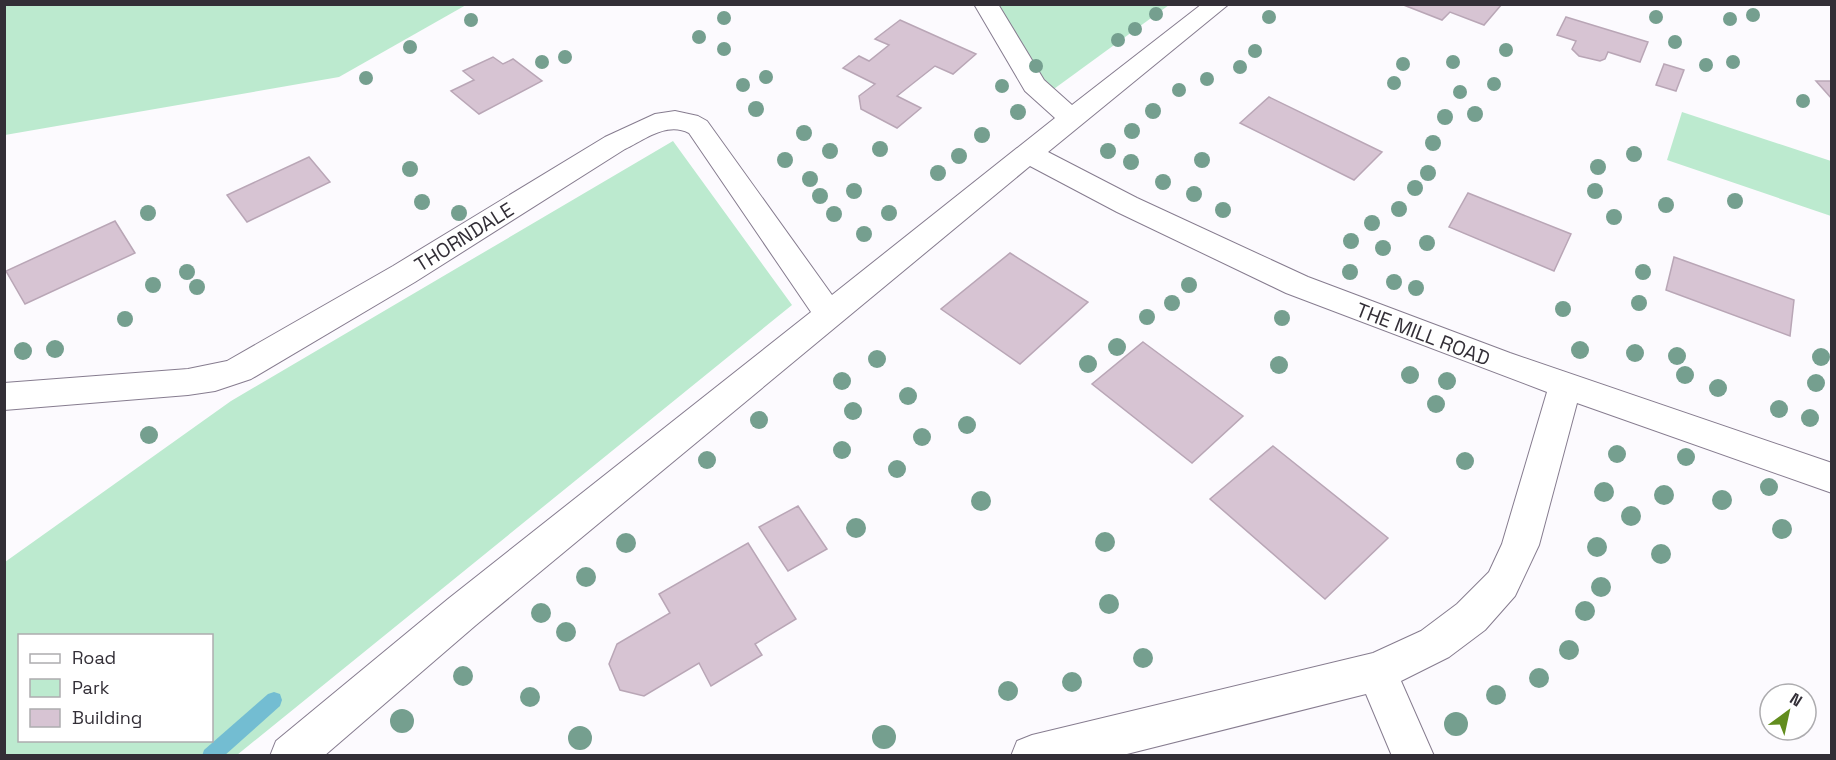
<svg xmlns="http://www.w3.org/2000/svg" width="1836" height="760" font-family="'Space Grotesk',sans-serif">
<rect width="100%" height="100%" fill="#fcfafe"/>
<g fill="#bceacf" fill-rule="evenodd">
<path d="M5 4H466V5L339 77 5 135Z"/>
<path d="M987 5H1169L1047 94Z"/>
<path d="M1682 112 1831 161V216L1667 160Z"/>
<path d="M673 141 792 305 237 755H5V562L231 401ZM20 636H212V740H20Z"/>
</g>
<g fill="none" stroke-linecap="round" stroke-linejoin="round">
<path fill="#73bdd2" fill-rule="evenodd" d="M274 692 280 694 282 700 280 706 224 756H202L204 750 268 694Z"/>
</g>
<g fill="#d7c4d3" stroke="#b9a6b6" stroke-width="1.5">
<path d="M1401 4H1502L1484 25 1450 12 1442 20Z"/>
<path d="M1566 17 1648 42 1640 62 1608 52 1605 59 1600 61 1579 56 1572 49 1576 41 1557 35Z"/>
<path d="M900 20 976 54 953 74 935 66 897 96 921 108 897 128 861 109 859 96 875 84 843 68 859 56 869 61 889 45 875 39Z"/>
<path d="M493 57 503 64 513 59 542 81 479 114 451 91 474 80 463 71Z"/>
<path d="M1664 64 1684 70 1676 91 1656 85Z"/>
<path d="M1816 81H1832V99Z"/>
<path d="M1269 97 1382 152 1354 180 1240 123Z"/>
<path d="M309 157 330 182 247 222 227 195Z"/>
<path d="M1468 193 1571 234 1554 271 1449 227Z"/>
<path d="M115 221 135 253 25 304 6 271Z"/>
<path d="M1010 253 1088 302 1020 364 941 309Z"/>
<path d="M1674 257 1794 300 1790 336 1666 290Z"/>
<path d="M1143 342 1243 416 1192 463 1092 384Z"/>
<path d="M1273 446 1388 538 1325 599 1210 499Z"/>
<path d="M798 506 827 549 788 571 759 527Z"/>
<path d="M748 543 796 619 755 644 762 655 711 686 699 663 644 696 620 690 609 664 617 644 670 613 659 594Z"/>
</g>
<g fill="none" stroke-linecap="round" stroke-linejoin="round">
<defs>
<path id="minor" d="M974 4H998L1044 80 1072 105 1202 4H1229L1048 152 1137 198 1308 277 1510 353 1832 463V493L1577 403 1539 545 1515 596 1485 630 1449 657 1401 681 1434 756H1392L1366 694 1119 756H1011L1017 741 1032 735 1373 653 1421 631 1457 604 1489 572 1502 544 1547 392 1286 293 1117 212 1030 166 476 625 324 756H270L276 741 448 599 811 312 689 133C667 121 644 140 625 149L415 282 251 379 215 391 188 395 4 410V383L188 369 227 361 393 266 605 137 655 114 675 111 698 116 707 121 832 295 1055 118 1025 91Z"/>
</defs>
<use href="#minor" stroke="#867c8f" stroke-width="2"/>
<use href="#minor" fill="#fff" fill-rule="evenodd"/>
</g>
<g fill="#759f8f">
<circle cx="1156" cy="14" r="7"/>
<circle cx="1753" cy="15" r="7"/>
<circle cx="1269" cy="17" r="7"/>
<circle cx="1656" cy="17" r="7"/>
<circle cx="724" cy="18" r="7"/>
<circle cx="1730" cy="19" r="7"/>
<circle cx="471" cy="20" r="7"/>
<circle cx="1135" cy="29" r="7"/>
<circle cx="699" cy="37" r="7"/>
<circle cx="1118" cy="40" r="7"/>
<circle cx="1675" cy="42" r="7"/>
<circle cx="410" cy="47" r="7"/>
<circle cx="724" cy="49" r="7"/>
<circle cx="1506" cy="50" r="7"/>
<circle cx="1255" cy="51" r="7"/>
<circle cx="565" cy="57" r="7"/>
<circle cx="542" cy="62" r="7"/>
<circle cx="1453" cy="62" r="7"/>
<circle cx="1733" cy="62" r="7"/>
<circle cx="1403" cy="64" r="7"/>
<circle cx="1706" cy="65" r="7"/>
<circle cx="1036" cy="66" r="7"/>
<circle cx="1240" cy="67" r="7"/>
<circle cx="766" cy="77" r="7"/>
<circle cx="366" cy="78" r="7"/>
<circle cx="1207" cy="79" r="7"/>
<circle cx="1394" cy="83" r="7"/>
<circle cx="1494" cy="84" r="7"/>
<circle cx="743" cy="85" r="7"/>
<circle cx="1002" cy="86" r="7"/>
<circle cx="1179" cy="90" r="7"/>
<circle cx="1460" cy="92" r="7"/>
<circle cx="1803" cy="101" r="7"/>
<circle cx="756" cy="109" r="8"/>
<circle cx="1153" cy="111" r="8"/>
<circle cx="1018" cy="112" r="8"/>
<circle cx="1475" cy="114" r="8"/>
<circle cx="1445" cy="117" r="8"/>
<circle cx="1132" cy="131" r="8"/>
<circle cx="804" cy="133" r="8"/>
<circle cx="982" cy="135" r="8"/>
<circle cx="1433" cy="143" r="8"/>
<circle cx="880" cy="149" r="8"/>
<circle cx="830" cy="151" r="8"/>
<circle cx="1108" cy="151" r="8"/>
<circle cx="1634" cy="154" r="8"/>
<circle cx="959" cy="156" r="8"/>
<circle cx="785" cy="160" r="8"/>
<circle cx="1202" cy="160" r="8"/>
<circle cx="1131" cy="162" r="8"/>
<circle cx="1598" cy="167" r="8"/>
<circle cx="410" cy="169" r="8"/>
<circle cx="938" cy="173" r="8"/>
<circle cx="1428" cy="173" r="8"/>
<circle cx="810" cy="179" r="8"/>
<circle cx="1163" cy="182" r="8"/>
<circle cx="1415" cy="188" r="8"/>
<circle cx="854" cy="191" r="8"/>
<circle cx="1595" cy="191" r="8"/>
<circle cx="1194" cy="194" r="8"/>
<circle cx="820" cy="196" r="8"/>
<circle cx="1735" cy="201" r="8"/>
<circle cx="422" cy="202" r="8"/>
<circle cx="1666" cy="205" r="8"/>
<circle cx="1399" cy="209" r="8"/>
<circle cx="1223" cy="210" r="8"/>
<circle cx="148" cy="213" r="8"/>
<circle cx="459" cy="213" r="8"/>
<circle cx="889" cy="213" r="8"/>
<circle cx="834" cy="214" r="8"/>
<circle cx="1614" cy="217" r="8"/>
<circle cx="1372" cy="223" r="8"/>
<circle cx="864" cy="234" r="8"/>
<circle cx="1351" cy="241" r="8"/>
<circle cx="1427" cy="243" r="8"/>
<circle cx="1383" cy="248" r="8"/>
<circle cx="187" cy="272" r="8"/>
<circle cx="1350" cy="272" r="8"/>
<circle cx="1643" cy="272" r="8"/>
<circle cx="1394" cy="282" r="8"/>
<circle cx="153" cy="285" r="8"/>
<circle cx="1189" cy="285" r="8"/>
<circle cx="197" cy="287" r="8"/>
<circle cx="1416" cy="288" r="8"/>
<circle cx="1172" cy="303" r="8"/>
<circle cx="1639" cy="303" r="8"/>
<circle cx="1563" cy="309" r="8"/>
<circle cx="1147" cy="317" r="8"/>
<circle cx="1282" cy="318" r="8"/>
<circle cx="125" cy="319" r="8"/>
<circle cx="1117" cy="347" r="9"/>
<circle cx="55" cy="349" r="9"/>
<circle cx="1580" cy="350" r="9"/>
<circle cx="23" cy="351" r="9"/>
<circle cx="1635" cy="353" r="9"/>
<circle cx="1677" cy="356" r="9"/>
<circle cx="1821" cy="357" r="9"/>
<circle cx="877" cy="359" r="9"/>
<circle cx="1088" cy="364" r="9"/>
<circle cx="1279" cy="365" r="9"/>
<circle cx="1410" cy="375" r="9"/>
<circle cx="1685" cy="375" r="9"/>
<circle cx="842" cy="381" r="9"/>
<circle cx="1447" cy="381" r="9"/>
<circle cx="1816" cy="383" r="9"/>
<circle cx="1718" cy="388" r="9"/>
<circle cx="908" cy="396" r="9"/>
<circle cx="1436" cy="404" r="9"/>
<circle cx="1779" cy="409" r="9"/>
<circle cx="853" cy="411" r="9"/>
<circle cx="1810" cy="418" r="9"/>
<circle cx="759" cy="420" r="9"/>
<circle cx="967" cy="425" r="9"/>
<circle cx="149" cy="435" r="9"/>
<circle cx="922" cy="437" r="9"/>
<circle cx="842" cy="450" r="9"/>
<circle cx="1617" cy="454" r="9"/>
<circle cx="1686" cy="457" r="9"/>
<circle cx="707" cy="460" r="9"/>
<circle cx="1465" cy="461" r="9"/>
<circle cx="897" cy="469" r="9"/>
<circle cx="1769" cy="487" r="9"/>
<circle cx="1604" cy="492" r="10"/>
<circle cx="1664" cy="495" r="10"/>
<circle cx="1722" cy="500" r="10"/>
<circle cx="981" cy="501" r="10"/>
<circle cx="1631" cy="516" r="10"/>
<circle cx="856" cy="528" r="10"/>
<circle cx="1782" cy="529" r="10"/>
<circle cx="1105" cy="542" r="10"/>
<circle cx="626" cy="543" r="10"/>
<circle cx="1597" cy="547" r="10"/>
<circle cx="1661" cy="554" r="10"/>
<circle cx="586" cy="577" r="10"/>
<circle cx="1601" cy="587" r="10"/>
<circle cx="1109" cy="604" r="10"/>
<circle cx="1585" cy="611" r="10"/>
<circle cx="541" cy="613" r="10"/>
<circle cx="566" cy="632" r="10"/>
<circle cx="1569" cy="650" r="10"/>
<circle cx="1143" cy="658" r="10"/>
<circle cx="463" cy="676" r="10"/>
<circle cx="1539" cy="678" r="10"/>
<circle cx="1072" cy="682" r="10"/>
<circle cx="1008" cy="691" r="10"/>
<circle cx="1496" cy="695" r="10"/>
<circle cx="530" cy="697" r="10"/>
<circle cx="402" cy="721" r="12"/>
<circle cx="1456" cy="724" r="12"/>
<circle cx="884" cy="737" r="12"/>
<circle cx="580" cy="738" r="12"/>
</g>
<g text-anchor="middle" stroke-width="4.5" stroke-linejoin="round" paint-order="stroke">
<g font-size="20" fill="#332f37" stroke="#fff">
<text transform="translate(464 237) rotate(-32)" y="7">THORNDALE</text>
<text transform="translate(1423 334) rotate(21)" y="7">THE MILL ROAD</text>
</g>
</g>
<rect width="1836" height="760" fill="none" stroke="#332f37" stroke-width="12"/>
<rect x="18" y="634" width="195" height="108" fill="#ffffff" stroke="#adacaf" stroke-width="1.5"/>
<rect x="30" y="654" width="30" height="9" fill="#ffffff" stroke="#adacaf" stroke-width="1.5"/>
<text x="72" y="664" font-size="18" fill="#332f37">Road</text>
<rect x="30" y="679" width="30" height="18" fill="#bceacf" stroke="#adacaf" stroke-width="1.5"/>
<text x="72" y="694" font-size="18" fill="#332f37">Park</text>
<rect x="30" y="709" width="30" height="18" fill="#d7c4d3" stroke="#adacaf" stroke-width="1.5"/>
<text x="72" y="724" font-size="18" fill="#332f37">Building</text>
<g transform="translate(1788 712) rotate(33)"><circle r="28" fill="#ffffff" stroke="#adacaf" stroke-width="1.5"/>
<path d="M0-4.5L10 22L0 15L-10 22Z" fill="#628d1e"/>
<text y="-9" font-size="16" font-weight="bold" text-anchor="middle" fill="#332f37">N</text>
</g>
</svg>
